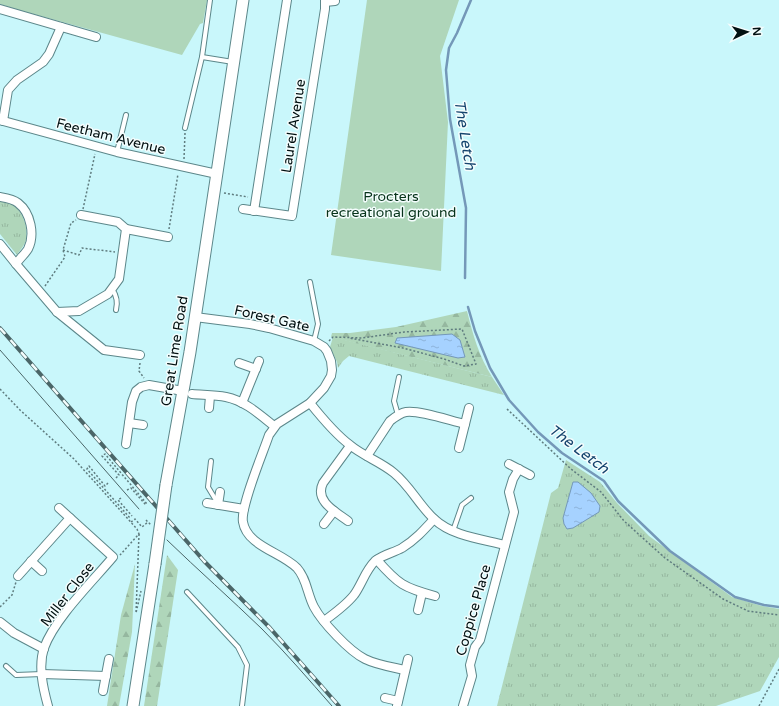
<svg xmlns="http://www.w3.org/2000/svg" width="779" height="706" font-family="'Varela Round',sans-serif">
<defs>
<pattern id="grass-tufts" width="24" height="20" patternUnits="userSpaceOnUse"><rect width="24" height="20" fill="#afd6ba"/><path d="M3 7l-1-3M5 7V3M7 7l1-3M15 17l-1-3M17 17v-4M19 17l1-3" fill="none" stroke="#95b79f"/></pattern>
<pattern id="forest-firs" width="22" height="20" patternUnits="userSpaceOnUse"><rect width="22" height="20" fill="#afd6ba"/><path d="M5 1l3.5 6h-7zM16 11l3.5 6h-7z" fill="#95b79f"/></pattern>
<pattern id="water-ripples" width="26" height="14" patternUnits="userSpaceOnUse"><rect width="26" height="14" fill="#a6d2ff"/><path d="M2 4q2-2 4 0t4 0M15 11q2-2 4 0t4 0" fill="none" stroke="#8db3da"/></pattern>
</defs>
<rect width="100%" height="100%" fill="#c9f7fb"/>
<g fill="url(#grass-tufts)">
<path d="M0 199C18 201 29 222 26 239 26 244 19 251 17 255L0 234Z"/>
<path d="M333 337 492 377 504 395 349 356 343 361 338 368 337 362 330 347Z"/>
<path d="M566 460 600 482 617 503 649 536 732 597 762 606 779 609V657L760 691 716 706H497L551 493 558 488Z"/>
</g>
<g fill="url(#forest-firs)">
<path d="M467 311C473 335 479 356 492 377L331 337 332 333H350L396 327Z"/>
<path d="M167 555 178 570 157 706H144Z"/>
<path d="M135 564 132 632 119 706H107L121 615Z"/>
</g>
<g fill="#afd6ba">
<path d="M0 0H207L203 23 200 24 182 55 19 10 0 4Z"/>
<path d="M367 0H459L440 56 448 122 441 271 331 255Z"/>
</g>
<g fill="url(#water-ripples)" stroke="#7498b8">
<path d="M452 334 460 340 465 357 458 358 395 343 397 338Z"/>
<path d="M573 482H578L591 493 600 506 599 512 573 528 567 529 564 524 563 518Z"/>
</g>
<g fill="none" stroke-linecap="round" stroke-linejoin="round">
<g stroke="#7498b8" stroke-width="2.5">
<path d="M465 278 466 208 450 119 446 70 449 48 457 33 471 0"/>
<path d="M468 307 475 331 490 368 509 400 538 432 562 453 604 481 618 501 670 551 735 597 764 605 779 607"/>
</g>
<defs>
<g id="lane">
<path d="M202 57 233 62"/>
<path d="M185 128 202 57 210 0"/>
<path d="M117 152 126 115"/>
<path d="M310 282 318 324 314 341"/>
<path d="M112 289C117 296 118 302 116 310"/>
<path d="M398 415 394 401 399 377"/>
<path d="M211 461 208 487 217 502"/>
<path d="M453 531 462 505 471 498"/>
<path d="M187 592 238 647 247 665 242 706"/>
<path d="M6 666 16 675 42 674"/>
</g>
<g id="street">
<path d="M325 2 335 1"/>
<path d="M0 9 96 37"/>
<path d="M0 120 117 152 217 174"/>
<path d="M3 121 8 90 17 80 43 62 49 54 61 27"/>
<path d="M0 197C6 198 13 199 18 203 31 213 35 235 28 249 25 254 19 259 16 264"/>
<path d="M243 209 292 216 325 9V0"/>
<path d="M254 211 287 0"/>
<path d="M126 229 168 237"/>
<path d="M0 244 16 264 57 312 104 350 140 355"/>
<path d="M57 312 79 311 108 294 119 279 126 229 118 222 81 215"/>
<path d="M195 317 250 324 269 328 314 341 324 347 327 351 331 361 332 370 331 376 324 388 310 403 277 424 269 435C263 453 240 507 243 522 247 546 281 552 297 568 307 579 307 594 314 607 322 622 349 651 365 659 377 665 392 667 405 670"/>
<path d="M239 363 256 369"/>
<path d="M192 394C203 395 215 395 226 397 245 401 259 414 274 426"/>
<path d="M242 403 259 361"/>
<path d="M310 403C322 418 335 434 350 445 363 456 381 462 394 473 410 486 419 505 434 519 452 536 481 539 505 545"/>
<path d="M209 408 210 396"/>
<path d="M129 423 143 425"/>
<path d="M126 444 132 402 136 391 141 387 149 385 183 391"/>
<path d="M459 448 469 408"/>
<path d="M367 456 390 421C395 417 400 413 406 412 420 410 451 421 465 424"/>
<path d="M509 464 530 475"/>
<path d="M207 503 244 509"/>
<path d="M218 505 220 492"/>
<path d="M348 521C336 512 314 501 323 483L350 446"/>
<path d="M324 524 334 511"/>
<path d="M377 560C398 584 404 588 435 596"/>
<path d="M31 561 42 571"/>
<path d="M18 576 70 518"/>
<path d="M418 610 422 593"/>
<path d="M324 621C335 613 346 605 354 595 362 584 365 571 375 561 384 554 393 553 402 548 415 540 424 530 434 519"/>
<path d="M0 622 14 633 44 649"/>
<path d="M42 674 106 676"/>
<path d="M103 691 109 659"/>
<path d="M385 698 398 701"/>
<path d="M48 706C43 688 38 666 44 648 55 618 92 582 113 557L59 508"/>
<path d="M397 706 408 659"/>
<path d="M463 706 472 676 470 665 475 647 480 640 514 512 509 492 513 479 519 469"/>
</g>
<g id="secondary">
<path d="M166 485 190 352 243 0"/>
<path d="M133 706 155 564"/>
</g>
</defs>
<use href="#lane" stroke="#5c878a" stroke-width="6"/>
<use href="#street" stroke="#5c878a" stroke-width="10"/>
<use href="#secondary" stroke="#5c878a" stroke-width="13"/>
<g stroke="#5f7c7f" stroke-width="1.5" stroke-dasharray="2 2" stroke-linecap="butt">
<path d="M184 159 185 133"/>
<path d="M224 193 248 197"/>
<path d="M83 209 95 154"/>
<path d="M169 229 178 174"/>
<path d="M63 250 79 255 82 248 115 252"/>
<path d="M45 286 65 257 63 250 71 223 76 220"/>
<path d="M329 341 333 337 362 338 404 332 462 329 476 364 464 366 444 359 403 348 349 338"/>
<path d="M140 363 139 371 144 378"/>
<path d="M0 389 20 410 74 459 137 529 139 534 120 555"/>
<path d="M507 409 571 469 601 492 624 521 665 558 723 599 748 611 779 615"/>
<path d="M116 478 119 475 102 456 105 454 147 504"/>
<path d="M108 483 105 486 89 466 87 469 130 518 131 517"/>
<path d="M127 490 131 488 146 505"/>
<path d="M121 498 118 500 132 516"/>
<path d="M146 520 151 525"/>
<path d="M131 522 135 519 142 527 148 522"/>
<path d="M139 534 136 613 141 591"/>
<path d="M0 607 12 595 16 582"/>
<path d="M759 706 779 669"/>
</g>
<use href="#lane" stroke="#fff" stroke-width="4"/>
<use href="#street" stroke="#fff" stroke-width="8"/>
<use href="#secondary" stroke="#fff" stroke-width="11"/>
<g stroke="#4b6668" stroke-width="1">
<path d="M0 350 139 509"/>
<path d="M167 540C198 570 231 599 262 629 287 654 309 680 332 706"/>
</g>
<defs>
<path id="rail" d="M0 328 204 561 270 628 339 706"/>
</defs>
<use href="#rail" stroke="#4b6668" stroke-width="4"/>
<use href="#rail" stroke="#f4fdfd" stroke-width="2.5" stroke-dasharray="8" stroke-linecap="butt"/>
<defs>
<path id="secondary-bridge" d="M155 564 166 485"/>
</defs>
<use href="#secondary-bridge" stroke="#5c878a" stroke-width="13" stroke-linecap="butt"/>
<use href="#secondary-bridge" stroke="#fff" stroke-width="11"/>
</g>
<g text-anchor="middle" stroke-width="3" stroke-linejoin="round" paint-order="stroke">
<g font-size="14" fill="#011011" stroke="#f4fdfd">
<text transform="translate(293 126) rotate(-81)" y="5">Laurel Avenue</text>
<text transform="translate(111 136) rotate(14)" y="5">Feetham Avenue</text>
<text transform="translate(272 318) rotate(13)" y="5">Forest Gate</text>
<text transform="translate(174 351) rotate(-81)" y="5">Great Lime Road</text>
<text transform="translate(67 594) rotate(-52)" y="5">Miller Close</text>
<text transform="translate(473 610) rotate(-74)" y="5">Coppice Place</text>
</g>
<g font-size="14" fill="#06331a" stroke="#f4fdfd">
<text x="391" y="201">Procters<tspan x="391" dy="16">recreational ground</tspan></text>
</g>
<g font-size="15" font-style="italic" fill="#14436d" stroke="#f4fdfd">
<text transform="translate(465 135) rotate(81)" y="5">The Letch</text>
<text transform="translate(579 449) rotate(37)" y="5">The Letch</text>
</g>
</g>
<g transform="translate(747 32) rotate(86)" stroke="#f4fdfd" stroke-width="3" paint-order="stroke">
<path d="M0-3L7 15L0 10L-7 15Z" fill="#011011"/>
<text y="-6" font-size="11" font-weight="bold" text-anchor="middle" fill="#011011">N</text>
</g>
</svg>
